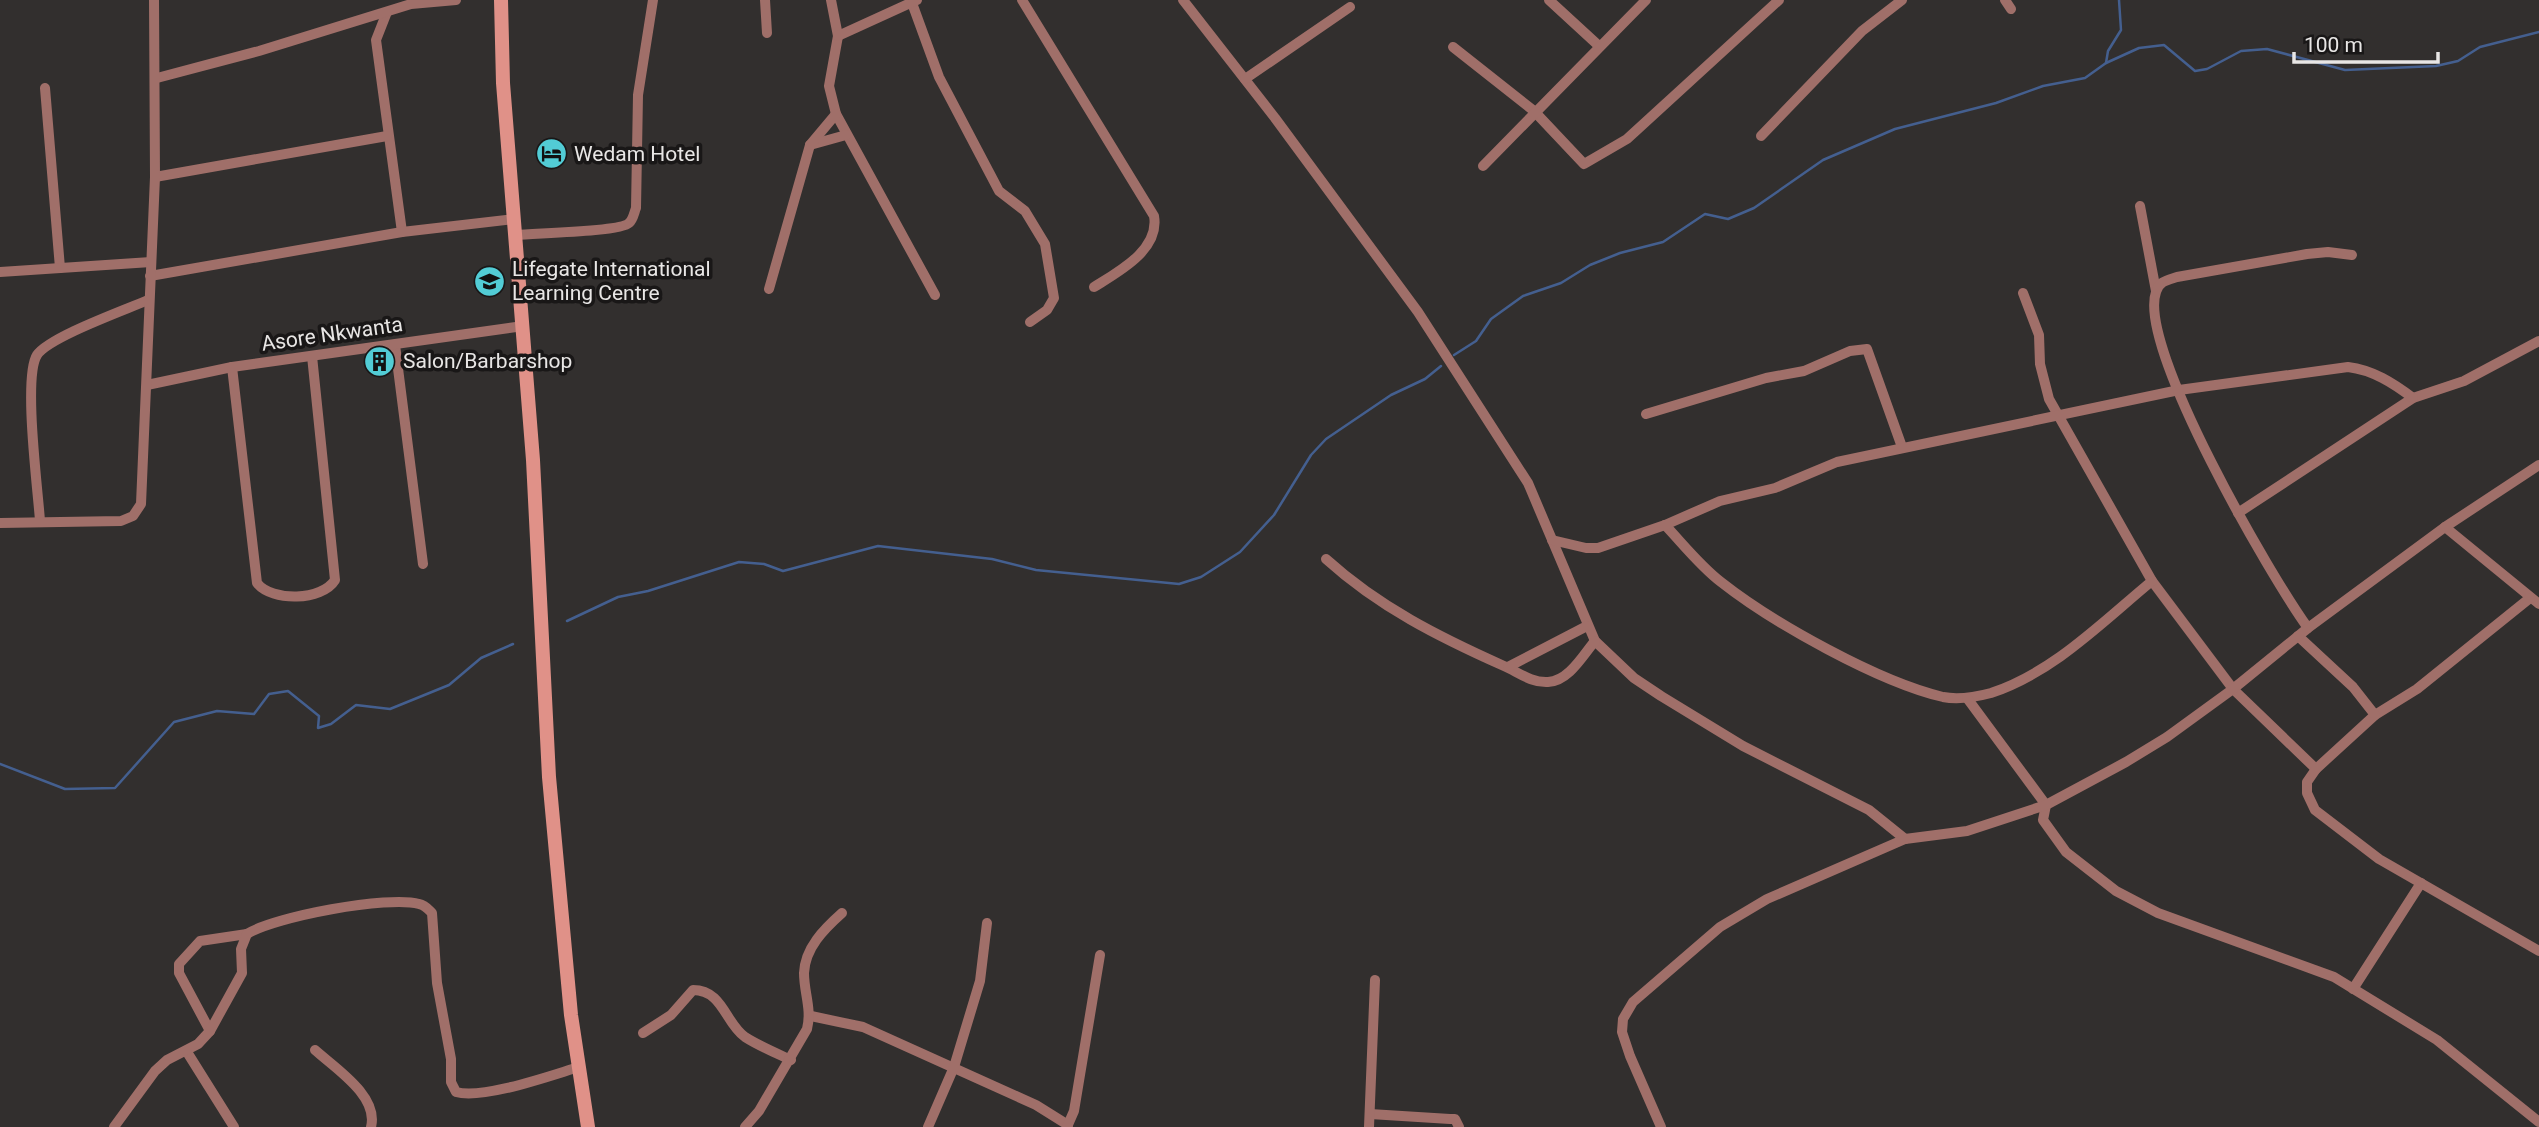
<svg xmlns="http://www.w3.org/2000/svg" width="2539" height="1127" font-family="Roboto,sans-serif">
<rect width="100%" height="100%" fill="#322f2e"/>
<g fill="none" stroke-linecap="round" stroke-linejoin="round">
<g stroke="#445f8f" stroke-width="2.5">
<path d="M2106 63 2108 51 2121 30 2119 0"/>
<path d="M1454 355 1476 341 1491 319 1523 296 1561 283 1590 265 1620 253 1663 242 1705 214 1728 219 1754 208 1823 160 1895 129 1996 103 2043 86 2085 78 2106 63 2139 48 2164 45 2195 71 2207 69 2241 51 2267 49 2345 70 2436 66 2458 61 2480 47 2539 32"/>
<path d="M567 621 618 597 648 591 739 562 764 564 783 571 878 546 992 559 1036 570 1179 584 1201 577 1240 552 1274 515 1311 455 1326 439 1391 395 1425 379 1441 366"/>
<path d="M0 764 65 789 115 788 174 722 217 711 254 714 269 694 288 691 319 716 318 728 331 724 356 705 390 709 449 685 481 658 513 644"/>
</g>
<g stroke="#a06f69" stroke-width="10">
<path d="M765 0 767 33"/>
<path d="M831 0 838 36 829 86 836 114 935 295"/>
<path d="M1022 0 1154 216C1160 250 1118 272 1094 287"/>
<path d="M1183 0 1275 118 1418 312 1528 483 1595 641 1634 678 1661 696 1743 746 1869 810 1905 839"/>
<path d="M1549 0 1599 46"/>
<path d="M2005 0 2011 9"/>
<path d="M912 3 939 77 999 191 1025 211 1045 244 1054 298 1047 310 1030 322"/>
<path d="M387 12 376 40 402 232"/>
<path d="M838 36 917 0"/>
<path d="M1453 47 1534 111 1584 164 1627 139 1779 0"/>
<path d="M157 78 259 51 411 4 456 0"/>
<path d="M1245 79 1350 7"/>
<path d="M45 88 60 268"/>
<path d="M1761 136 1862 31 1902 0"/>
<path d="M810 145 846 135"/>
<path d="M1483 166 1646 0"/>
<path d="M155 177 387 136"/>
<path d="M2140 206 2156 291"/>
<path d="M516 235C535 233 620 232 629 223 633 220 634 213 636 208L638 95 653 0"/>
<path d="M0 272 151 262"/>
<path d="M150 276 402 232 515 219"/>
<path d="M769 289 810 145 836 114"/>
<path d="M2023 293 2039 335 2040 364 2049 399 2152 581 2233 689 2316 769"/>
<path d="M395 345 423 564"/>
<path d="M232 367 257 583C272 602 322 601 335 580L312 356"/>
<path d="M147 385 232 367 523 326"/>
<path d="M1646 414 1766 378 1804 371 1850 351 1867 349 1902 447"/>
<path d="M2238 513 2413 398 2464 381 2539 341"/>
<path d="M40 521C38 490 23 377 37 355 49 337 125 310 148 300"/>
<path d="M0 523 121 521 133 516 141 504 155 177 154 0"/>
<path d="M1665 525C1683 544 1700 566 1721 582 1773 623 1879 682 1943 697 1958 700 1976 697 1991 693 2054 672 2101 623 2152 581"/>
<path d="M2445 527 2539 604"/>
<path d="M1552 540 1586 548H1598L1665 525 1720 501 1775 488 1837 462 2179 390 2348 367C2373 370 2393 383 2413 398"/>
<path d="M1326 559C1379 607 1439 637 1504 666 1518 672 1531 683 1548 682 1569 681 1583 655 1595 641"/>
<path d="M2530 598 2417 689 2375 715 2316 769 2307 782V793L2315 810 2379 859 2539 951"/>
<path d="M2308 628C2271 577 2137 347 2156 292 2159 281 2168 280 2177 277L2307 254 2328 252 2352 255"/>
<path d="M2298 636 2353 687 2375 715"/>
<path d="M1508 667 1587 626"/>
<path d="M1967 698 2046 805 2043 820 2066 852 2116 891 2158 913 2334 977 2437 1040 2539 1122"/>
<path d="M2353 989 2421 883"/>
<path d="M811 1016 863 1027 1036 1105 1068 1125"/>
<path d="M210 1031 179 973V964L200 941 247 934"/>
<path d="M643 1033 671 1015 693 990C723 990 725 1023 745 1037 759 1046 776 1053 791 1060"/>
<path d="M315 1050C335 1068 379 1096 371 1127"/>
<path d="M187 1052 234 1127"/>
<path d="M1370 1114 1450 1119H1455L1459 1127"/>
<path d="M114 1127 155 1071 167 1060 198 1044 210 1031 242 973 241 949 247 934C273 917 389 895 419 904 425 905 428 909 432 913L437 983 451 1059V1082L456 1092C482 1100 552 1075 579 1067"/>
<path d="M745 1127 759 1111 807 1029C812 1009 804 993 804 973 805 948 824 929 842 913"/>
<path d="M928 1127 954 1067 980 981 987 923"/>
<path d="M1067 1127 1074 1111 1100 955"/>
<path d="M1369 1127 1375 980"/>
<path d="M1661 1127 1630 1056 1622 1032 1623 1019 1633 1002 1720 927 1767 899 1905 839 1967 831 2046 805 2126 762 2167 737 2233 689 2308 628 2445 527 2539 465"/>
</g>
<path stroke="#e09188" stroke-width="14" d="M501 0 503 83 533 460 549 777 571 1015 588 1127"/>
</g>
<defs>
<symbol id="hotel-disc" viewBox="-11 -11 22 22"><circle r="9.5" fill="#52ccd5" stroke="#191717"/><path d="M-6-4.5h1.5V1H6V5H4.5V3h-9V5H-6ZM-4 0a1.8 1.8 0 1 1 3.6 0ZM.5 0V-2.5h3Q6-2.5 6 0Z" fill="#111"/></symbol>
<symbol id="school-disc" viewBox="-11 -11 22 22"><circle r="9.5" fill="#52ccd5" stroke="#191717"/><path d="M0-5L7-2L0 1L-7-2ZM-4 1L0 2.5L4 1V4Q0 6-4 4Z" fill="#111"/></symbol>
<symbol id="building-disc" viewBox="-11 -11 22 22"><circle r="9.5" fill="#52ccd5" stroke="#191717"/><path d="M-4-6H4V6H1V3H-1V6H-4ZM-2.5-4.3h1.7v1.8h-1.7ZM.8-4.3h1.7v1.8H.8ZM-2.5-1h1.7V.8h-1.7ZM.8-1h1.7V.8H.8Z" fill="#111"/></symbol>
</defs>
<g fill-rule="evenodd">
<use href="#hotel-disc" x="534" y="136" width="35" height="35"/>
<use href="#school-disc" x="472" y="264" width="35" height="35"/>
<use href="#building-disc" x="362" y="344" width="35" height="35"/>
</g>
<g text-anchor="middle" stroke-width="7" stroke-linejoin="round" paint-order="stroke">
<g font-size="21" fill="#e8e6e5" stroke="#191717" text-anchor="start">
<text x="574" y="161">Wedam Hotel</text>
<text x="512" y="276">Lifegate International<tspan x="512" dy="24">Learning Centre</tspan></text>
<text x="403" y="368">Salon/Barbarshop</text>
</g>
<g font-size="21" fill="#e8e6e5" stroke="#191717">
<text transform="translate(332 334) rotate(-8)" y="7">Asore Nkwanta</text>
</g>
</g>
<path d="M2294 52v10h144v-10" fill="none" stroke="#e8e6e5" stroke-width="3.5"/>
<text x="2304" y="52" font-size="21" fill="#e8e6e5" stroke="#191717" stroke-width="5" paint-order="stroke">100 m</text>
</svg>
